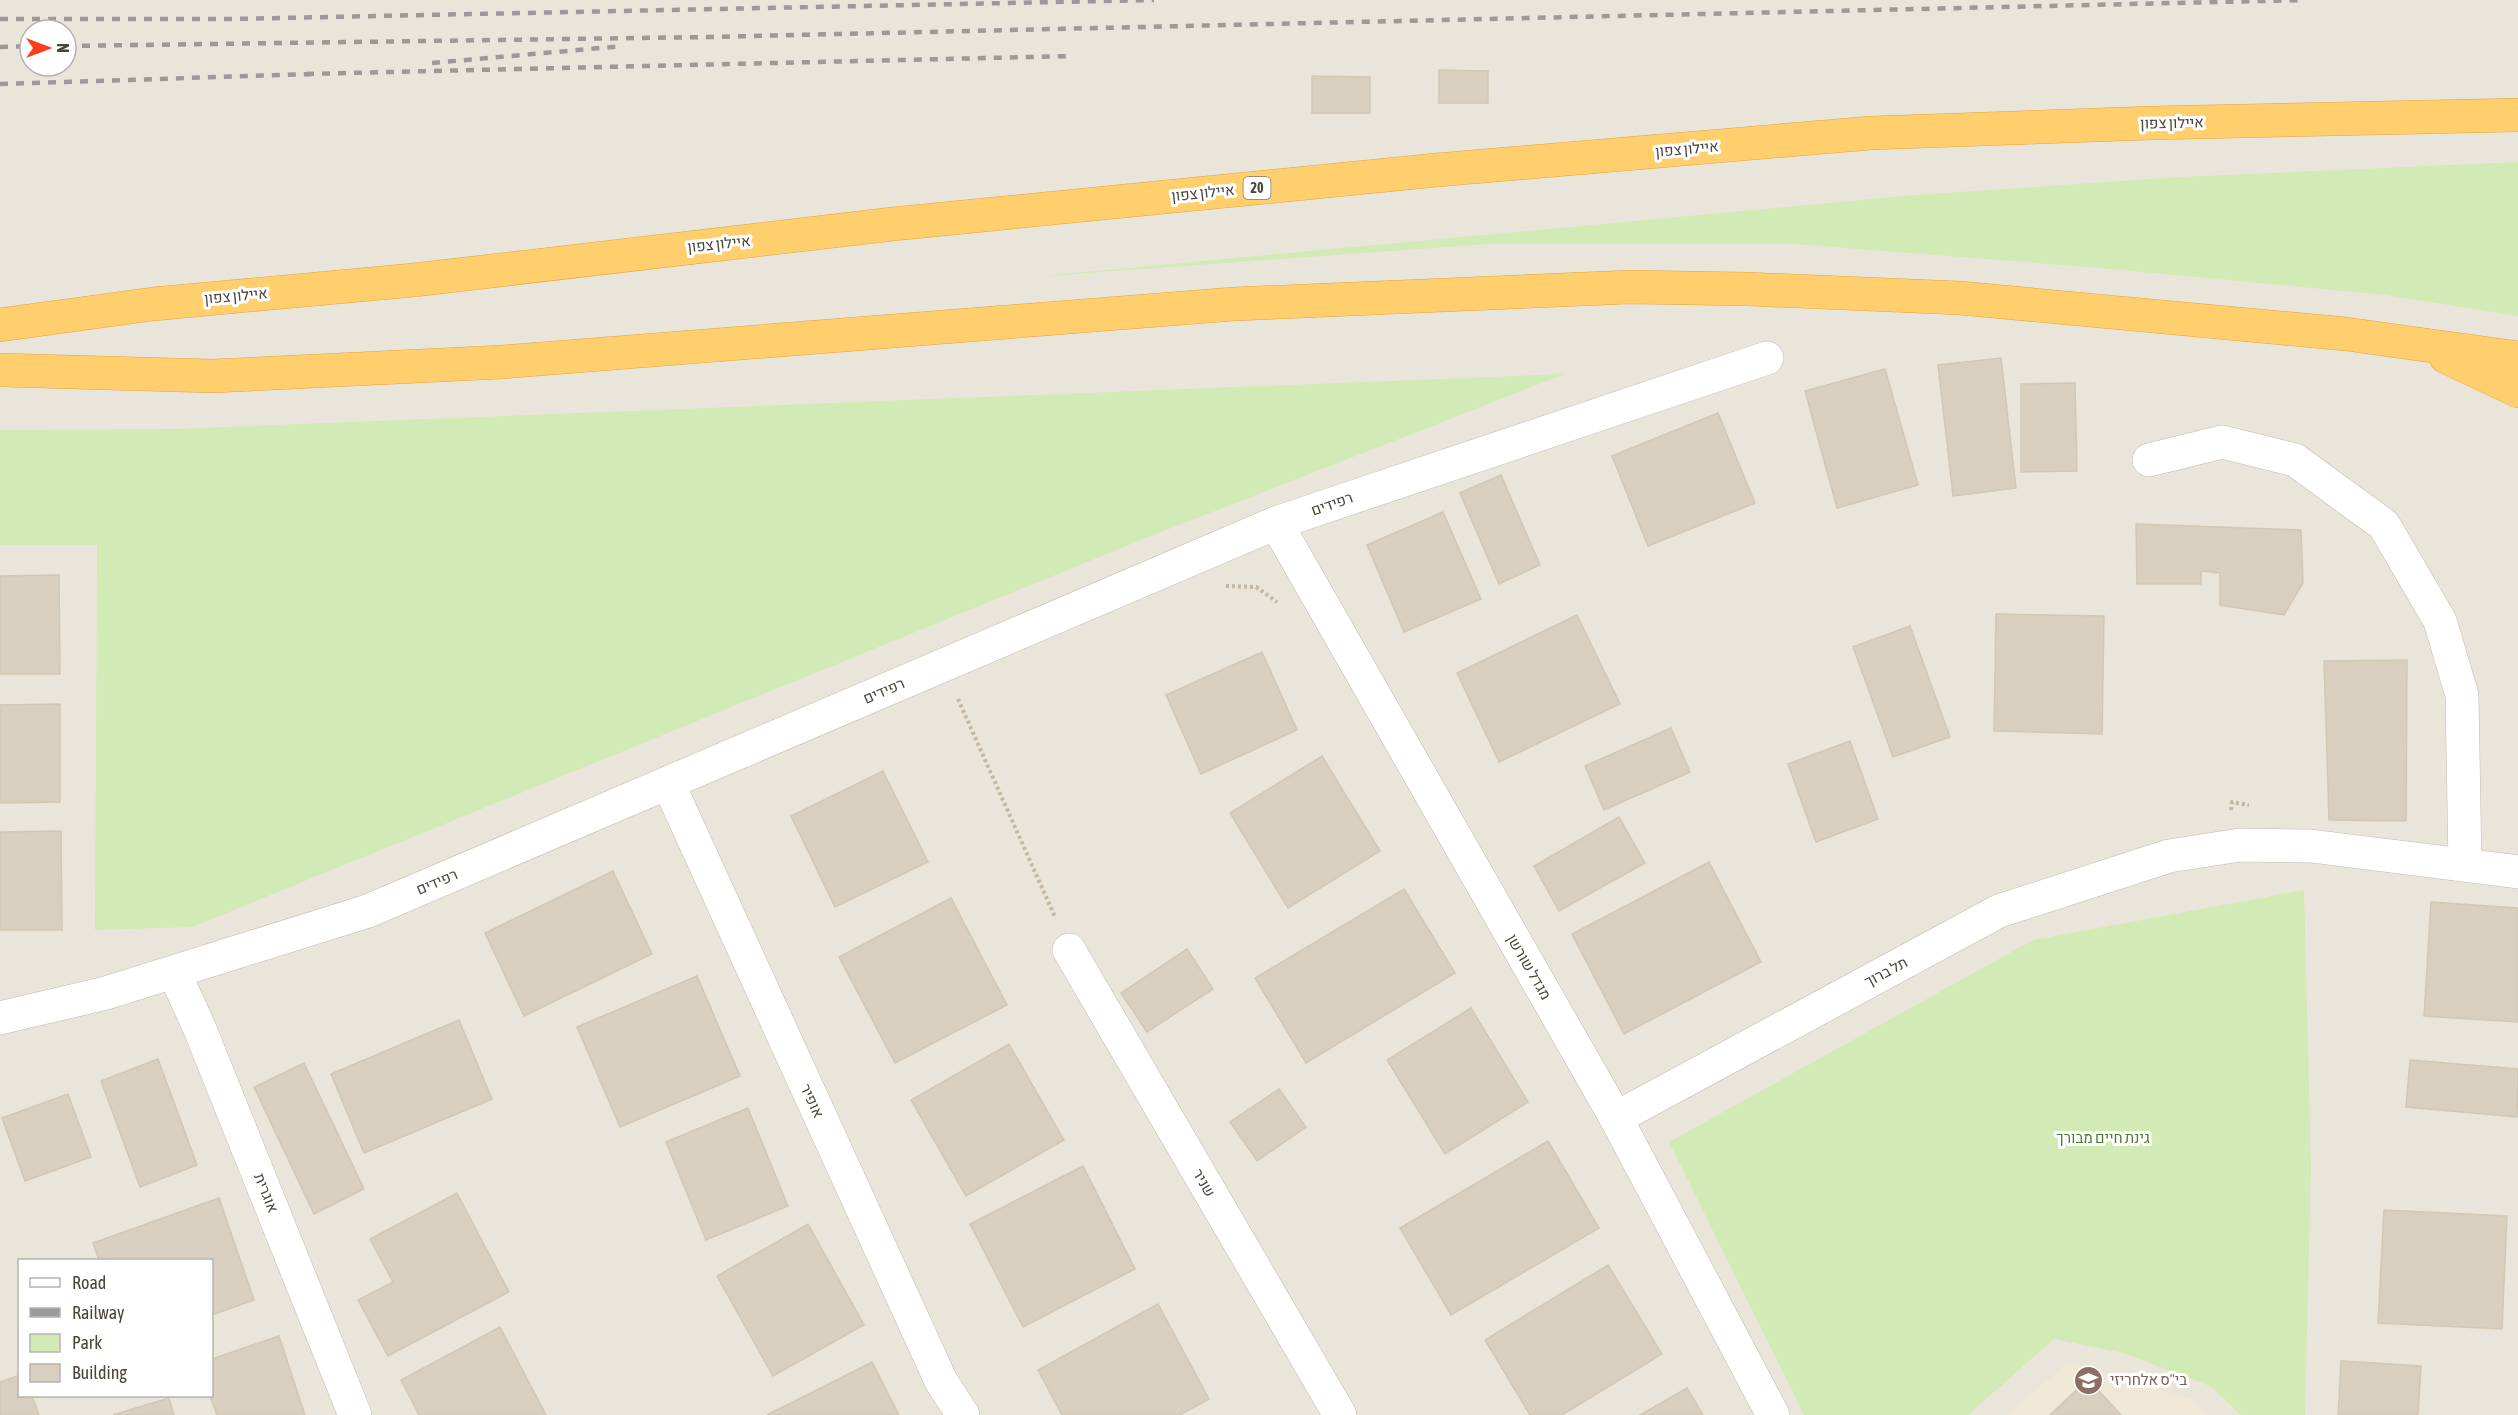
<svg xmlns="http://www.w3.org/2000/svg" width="2518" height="1415" font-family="'Asap Condensed',Heebo,sans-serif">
<rect width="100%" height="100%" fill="#f6f3ec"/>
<path fill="#eae5da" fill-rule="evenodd" d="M0 0H2518V1415H0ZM30 30H66V66H30ZM20 1260H212V1396H20Z"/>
<path fill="#efe8d6" d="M2069 1362 2191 1399 2207 1415H2007Z"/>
<g fill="#d2eab5">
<path d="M2518 162V316L2385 295 2100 268 1795 244H1489L1031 277 1914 195 2181 177Z"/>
<path d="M1565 374 1151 536 192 927 95 930 97 545H0V430L173 429Z"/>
<path d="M2304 890 2311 1167 2305 1415H2241L2210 1386 2123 1353 2054 1339 1968 1415H1804L1669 1142 2033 940Z"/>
</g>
<g fill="#d8cfc1" stroke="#d3c7b4" stroke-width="1.5">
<path d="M1439 70 1488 71V103H1439Z"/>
<path d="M1312 76 1370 77V113H1312Z"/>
<path d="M2001 358 2016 488 1953 496 1938 365Z"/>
<path d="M1885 369 1918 485 1837 508 1805 391Z"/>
<path d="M2075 383 2077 471 2021 472V384Z"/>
<path d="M1718 413 1755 503 1648 546 1612 456Z"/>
<path d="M1501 475 1540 565 1499 584 1460 493Z"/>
<path d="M1443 512 1481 599 1404 632 1367 545Z"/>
<path d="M2136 524 2301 530 2303 583 2284 615 2220 605V573L2201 571V584H2137Z"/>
<path d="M59 575 60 674H0V576Z"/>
<path d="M1996 614 2104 616 2102 734 1994 731Z"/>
<path d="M1577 615 1620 704 1499 762 1457 673Z"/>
<path d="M1910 626 1950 737 1893 757 1853 647Z"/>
<path d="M1262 652 1297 730 1201 774 1166 695Z"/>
<path d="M2407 660 2406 821 2329 820 2324 661Z"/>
<path d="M60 704V802L0 803V705Z"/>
<path d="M1671 728 1690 772 1604 810 1585 766Z"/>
<path d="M1850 741 1878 819 1816 842 1788 764Z"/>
<path d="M1322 756 1380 851 1288 908 1230 813Z"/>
<path d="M883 771 928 862 835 907 791 816Z"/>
<path d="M1619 817 1645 863 1559 911 1534 866Z"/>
<path d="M61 831 62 930H0V832Z"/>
<path d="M1709 862 1761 962 1624 1034 1572 934Z"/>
<path d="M613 871 652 954 524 1016 485 933Z"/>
<path d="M1404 889 1455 973 1306 1063 1255 978Z"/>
<path d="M951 898 1007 1005 895 1063 839 957Z"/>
<path d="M2431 902 2518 908V1022L2424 1016Z"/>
<path d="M1187 949 1213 989 1147 1032 1121 993Z"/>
<path d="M697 976 740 1076 620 1127 577 1027Z"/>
<path d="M1471 1008 1528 1102 1445 1154 1387 1060Z"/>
<path d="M459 1020 492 1099 364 1153 331 1074Z"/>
<path d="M1009 1044 1064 1140 966 1196 911 1100Z"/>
<path d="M158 1059 197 1165 140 1187 101 1081Z"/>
<path d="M2410 1060 2518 1069 2517 1117 2406 1107Z"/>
<path d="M304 1063 364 1189 314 1214 254 1087Z"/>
<path d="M1279 1089 1306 1127 1257 1161 1230 1122Z"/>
<path d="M68 1094 91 1157 25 1181 2 1118Z"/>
<path d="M748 1108 788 1206 706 1240 666 1142Z"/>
<path d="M1548 1141 1599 1228 1451 1315 1400 1228Z"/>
<path d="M1083 1166 1135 1269 1023 1327 970 1224Z"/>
<path d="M457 1193 509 1292 388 1356 358 1300 393 1282 370 1239Z"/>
<path d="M219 1198 254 1300 212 1315V1260H99L93 1243Z"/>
<path d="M2384 1210 2507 1216 2502 1329 2378 1323Z"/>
<path d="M808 1224 864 1325 773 1376 717 1276Z"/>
<path d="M1608 1265 1662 1354 1562 1415H1530L1485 1340Z"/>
<path d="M1158 1304 1209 1399 1180 1415H1062L1038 1370Z"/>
<path d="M500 1327 546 1415H419L401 1380Z"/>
<path d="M279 1336 305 1415H217L210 1396 212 1359Z"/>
<path d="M2341 1361 2421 1366 2418 1415H2338Z"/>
<path d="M872 1362 899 1415H767Z"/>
<path d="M20 1375V1396H32L39 1415H0V1382Z"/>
<path d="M2088 1379 2121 1415H2050Z"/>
<path d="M1687 1388 1703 1415H1640Z"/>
<path d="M169 1398 174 1415H113Z"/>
</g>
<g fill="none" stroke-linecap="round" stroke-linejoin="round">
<defs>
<g id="minor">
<path d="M2149 460 2222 442 2295 460 2384 525 2440 621 2462 695 2465 865"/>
<path d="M1276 523 1616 1118 1773 1415"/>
<path d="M668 783 941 1381 963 1415"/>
<path d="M1069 950 1340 1415"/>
<path d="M174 972 199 1027 355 1415"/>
<path d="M0 1018 106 993 368 911 1276 523 1767 358"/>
<path d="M1616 1118 1999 911 2169 856 2240 845 2311 846 2518 872"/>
</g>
<g id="highway">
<path d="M0 325 153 304 414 280 893 224 1437 170 1871 133 2152 123 2518 115"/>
<path d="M2446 357 2518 391"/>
<path d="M0 370 213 376 502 362 1234 304 1630 287 1747 289 1960 298 2346 334 2518 358"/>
</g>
</defs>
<use href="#minor" stroke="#c2bbae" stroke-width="34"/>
<use href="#highway" stroke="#e0a43c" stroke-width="34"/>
<g stroke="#c4b79f" stroke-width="4" stroke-dasharray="3 3" stroke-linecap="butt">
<path d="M1226 586 1256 587 1277 602"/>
<path d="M958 699 1055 917"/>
<path d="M2231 810 2232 802 2249 805"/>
</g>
<use href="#minor" stroke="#fff" stroke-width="33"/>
<use href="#highway" stroke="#ffcf6e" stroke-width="33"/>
<g stroke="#9a9a9a" stroke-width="4.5" stroke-dasharray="8 8" stroke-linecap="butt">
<path d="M0 19H231L1154 0"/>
<path d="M66 46 710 37 2304 0"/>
<path d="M0 47 30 46"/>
<path d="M432 63 623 46"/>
<path d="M306 74 1073 56"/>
<path d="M0 84 313 74"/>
</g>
</g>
<defs>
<symbol id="school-disc" viewBox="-11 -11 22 22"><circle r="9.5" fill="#8d6e63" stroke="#fff"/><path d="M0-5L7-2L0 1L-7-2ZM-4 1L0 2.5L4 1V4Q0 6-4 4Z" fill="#fff"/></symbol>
</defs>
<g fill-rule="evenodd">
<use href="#school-disc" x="2072" y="1364" width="33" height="33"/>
</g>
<g text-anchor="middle" stroke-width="6" stroke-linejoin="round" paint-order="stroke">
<rect fill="#fff" stroke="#817c74" stroke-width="1.5" x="1243.5" y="177" width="27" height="22" rx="4.5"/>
<g font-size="14" font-weight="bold" fill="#4b4439">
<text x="1257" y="193">20</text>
</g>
<g font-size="15" fill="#4b4439" stroke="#fff">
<text transform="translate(2172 123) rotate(-1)" y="5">איילון צפון</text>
<text transform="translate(1687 149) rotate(-5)" y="5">איילון צפון</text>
<text transform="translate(1203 193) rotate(-6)" y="5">איילון צפון</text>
<text transform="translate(719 244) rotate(-6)" y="5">איילון צפון</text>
<text transform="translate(236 296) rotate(-5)" y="5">איילון צפון</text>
<text transform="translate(1332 504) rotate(-19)" y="5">רפידים</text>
<text transform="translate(884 691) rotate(-23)" y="5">רפידים</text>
<text transform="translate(437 882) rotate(-23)" y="5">רפידים</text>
<text transform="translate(1529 967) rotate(60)" y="5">מגדל שורשן</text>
<text transform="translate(1886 972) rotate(-28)" y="5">תל ברוך</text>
<text transform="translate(812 1101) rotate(65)" y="5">אופיר</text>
<text transform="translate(1204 1183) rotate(60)" y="5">שניר</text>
<text transform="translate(266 1193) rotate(68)" y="5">אוגרית</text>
</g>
<g font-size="15" fill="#4a7f2a" stroke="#fff">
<text x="2103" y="1143">גינת חיים מבורך</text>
</g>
<g font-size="15" fill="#785e54" stroke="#fff" text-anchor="start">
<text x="2110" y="1385">בי"ס אלחריזי</text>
</g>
</g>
<rect x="18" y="1259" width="195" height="138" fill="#ffffff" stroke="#b7b4b0" stroke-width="1.5"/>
<rect x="30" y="1278" width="30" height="9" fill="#ffffff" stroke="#b7b4b0" stroke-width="1.5"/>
<text x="72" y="1289" font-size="18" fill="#4b4439">Road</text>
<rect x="30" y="1308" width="30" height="9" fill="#9a9a9a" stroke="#b7b4b0" stroke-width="1.5"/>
<text x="72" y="1319" font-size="18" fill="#4b4439">Railway</text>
<rect x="30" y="1334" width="30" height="18" fill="#d2eab5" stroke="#b7b4b0" stroke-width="1.5"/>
<text x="72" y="1349" font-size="18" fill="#4b4439">Park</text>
<rect x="30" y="1364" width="30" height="18" fill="#d8cfc1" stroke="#b7b4b0" stroke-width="1.5"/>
<text x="72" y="1379" font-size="18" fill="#4b4439">Building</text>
<g transform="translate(48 48) rotate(90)"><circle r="28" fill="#ffffff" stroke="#b7b4b0" stroke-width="1.5"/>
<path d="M0-4.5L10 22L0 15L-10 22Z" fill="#fc3f1d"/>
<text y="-9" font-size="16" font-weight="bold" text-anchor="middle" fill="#4b4439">N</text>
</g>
</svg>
